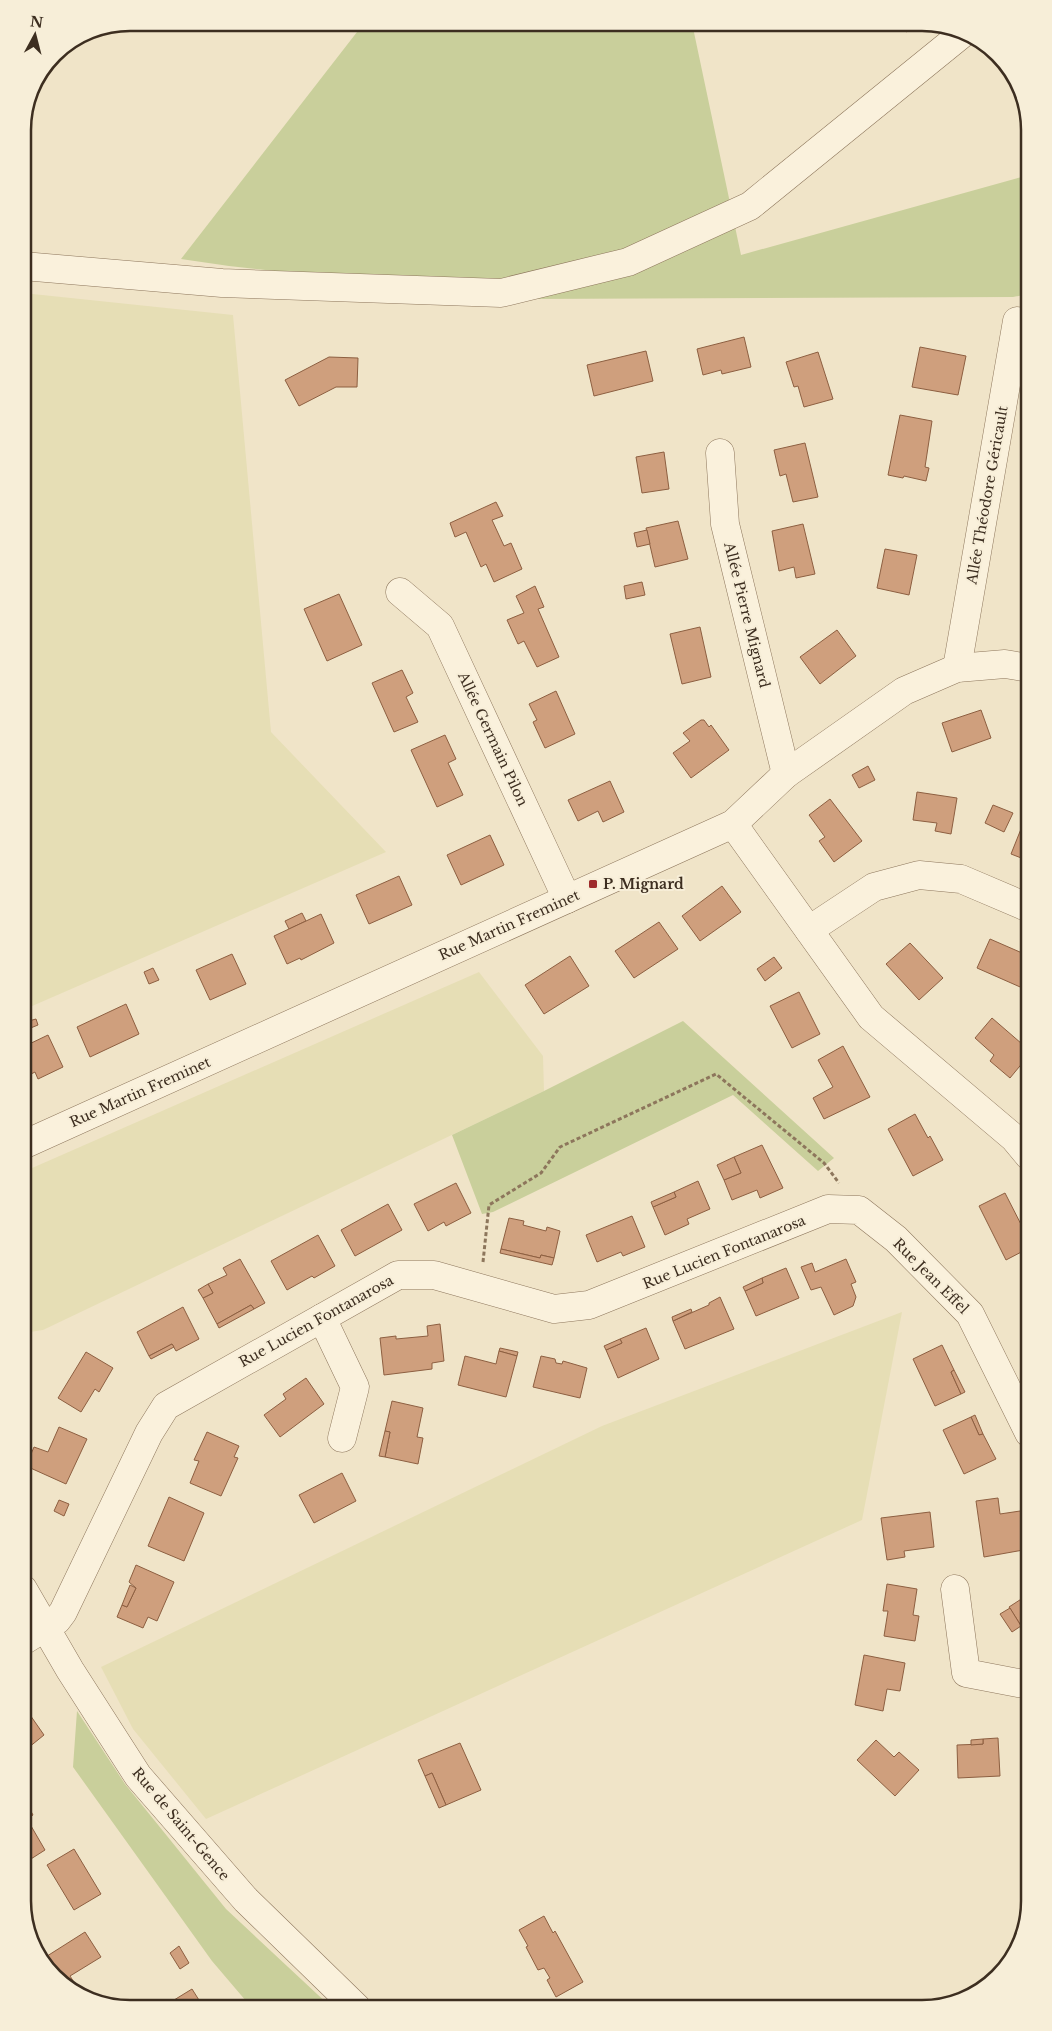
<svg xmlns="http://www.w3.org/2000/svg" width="1052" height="2031" font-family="'Libre Baskerville',serif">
<rect width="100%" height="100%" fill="#f0e4c8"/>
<g fill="#e6deb5">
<path d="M23 293 233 315 271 732 386 852 23 1010Z"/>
<path d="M479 972 543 1056 544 1091 43 1330 23 1333V1172Z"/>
<path d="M902 1312 862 1520 206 1819 133 1729 101 1667 602 1426Z"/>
</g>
<g fill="#c9cf9b">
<path d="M364 23H692L741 255 1029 175V294L1013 297 525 299 229 266 181 259Z"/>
<path d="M683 1021 834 1158 818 1171 733 1095 493 1212 482 1214 452 1135 544 1091Z"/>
<path d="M77 1711 125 1784 226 1909 332 2008H252L212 1961 73 1767Z"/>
</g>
<g fill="#cf9f7d" stroke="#8d5f41">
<path d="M899 23H919L906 32Z"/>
<path d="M744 337 751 367 722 374 721 370 703 375 697 349Z"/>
<path d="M920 347 966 356 958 395 912 387Z"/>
<path d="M646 351 653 381 594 396 587 365Z"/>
<path d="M818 352 833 399 804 407 798 386 794 387 786 362Z"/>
<path d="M329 357 358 358 357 387H336L299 406 285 380Z"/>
<path d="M900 415 932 421 925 467 929 468 926 481 904 476 903 478 888 475Z"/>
<path d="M805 443 818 497 793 502 786 474 780 476 774 450Z"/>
<path d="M664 452 669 489 642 493 636 457Z"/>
<path d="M496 502 503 516 492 520 504 546 511 543 522 569 494 582 486 564 481 567 466 532 455 537 450 523Z"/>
<path d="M678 521 688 559 655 567 646 528Z"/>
<path d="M803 524 815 574 796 578 794 567 779 571 772 531Z"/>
<path d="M647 530 650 544 637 547 634 533Z"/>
<path d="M885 549 917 555 909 595 877 588Z"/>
<path d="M642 582 645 595 626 599 624 586Z"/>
<path d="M535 586 544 607 538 609 559 657 537 667 524 641 518 644 507 620 524 613 516 596Z"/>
<path d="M1029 593V619L1025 618Z"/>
<path d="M339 594 362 645 327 661 304 609Z"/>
<path d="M700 627 711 677 682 684 670 634Z"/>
<path d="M837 630 856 656 820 684 800 657Z"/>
<path d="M402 670 413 693 406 697 418 722 394 732 372 683Z"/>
<path d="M556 691 575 734 545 748 533 722 537 720 529 704Z"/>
<path d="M981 710 991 738 952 752 942 723Z"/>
<path d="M701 720H704L709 727 711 725 729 750 691 778 673 753 690 741 683 733Z"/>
<path d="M445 735 456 759 448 763 463 795 437 807 411 750Z"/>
<path d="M868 766 875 780 859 788 852 775Z"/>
<path d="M610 781 624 812 603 822 598 811 578 821 568 800Z"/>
<path d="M917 792 957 798 951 834 935 831 937 823 913 820Z"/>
<path d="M830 799 862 841 834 862 819 841 825 837 809 815Z"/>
<path d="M993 805 1013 813 1004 832 985 823Z"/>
<path d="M1023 824 1029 827V861L1011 854Z"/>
<path d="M490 835 504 865 461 885 447 855Z"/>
<path d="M399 876 412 905 369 924 356 895Z"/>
<path d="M722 886 741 912 700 941 682 916Z"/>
<path d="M302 913 306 921 289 929 285 921Z"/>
<path d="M321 914 334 943 301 960 300 958 287 964 274 936Z"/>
<path d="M659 922 678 949 634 978 615 951Z"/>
<path d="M990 939 1029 956V984L1027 990 977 968Z"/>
<path d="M910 943 943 978 919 1000 886 964Z"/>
<path d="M232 954 246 984 210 1000 196 970Z"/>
<path d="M570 956 589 986 544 1014 525 985Z"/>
<path d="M774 957 782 968 765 981 757 969Z"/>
<path d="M153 968 159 980 149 984 144 972Z"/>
<path d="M799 992 820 1034 792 1048 770 1006Z"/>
<path d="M126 1004 139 1034 90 1057 77 1027Z"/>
<path d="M992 1018 1029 1050V1055L1010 1078 990 1061 994 1055 975 1038Z"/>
<path d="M36 1019 38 1025 28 1029 25 1022Z"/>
<path d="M48 1035 63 1067 38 1079 35 1072 23 1078V1047Z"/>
<path d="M843 1046 870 1097 824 1119 813 1098 833 1087 818 1060Z"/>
<path d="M915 1114 928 1138 930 1136 943 1160 913 1176 888 1129Z"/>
<path d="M762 1145 783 1188 760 1198 757 1190 732 1200 724 1180 741 1173 734 1157Z"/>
<path d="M734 1157 741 1173 724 1180 717 1165Z"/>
<path d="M698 1181 710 1209 687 1219 689 1224 665 1235 653 1207 676 1197 674 1192Z"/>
<path d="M456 1183 471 1213 446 1226 444 1222 428 1231 414 1204Z"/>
<path d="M674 1192 676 1197 653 1207 651 1202Z"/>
<path d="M1005 1193 1029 1240V1248L1006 1260 979 1206Z"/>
<path d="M388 1204 402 1230 355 1256 341 1230Z"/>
<path d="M632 1216 645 1247 623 1256 621 1252 597 1262 586 1235Z"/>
<path d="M509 1218 524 1221 523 1225 546 1231 547 1227 560 1231 554 1258 541 1255 540 1258 501 1249Z"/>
<path d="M318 1235 335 1266 314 1278 312 1276 287 1290 271 1261Z"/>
<path d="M501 1249 540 1258 541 1255 554 1258 552 1265 500 1253Z"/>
<path d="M240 1259 265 1303 254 1309 251 1305 217 1324 203 1298 213 1293 208 1284 227 1275 223 1268Z"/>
<path d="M846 1259 856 1282 851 1284 856 1297 853 1306 834 1315 821 1287 811 1290 801 1267 812 1263 815 1272Z"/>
<path d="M786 1268 799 1298 756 1316 745 1291 763 1283 762 1278Z"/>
<path d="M762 1278 763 1283 745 1291 743 1287Z"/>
<path d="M208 1284 213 1293 203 1298 198 1290Z"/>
<path d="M720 1297 734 1329 685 1349 673 1321 709 1305V1303Z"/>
<path d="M251 1305 254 1309 219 1328 217 1324Z"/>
<path d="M183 1307 199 1339 176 1351 172 1344 149 1356 137 1332Z"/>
<path d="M691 1309 692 1312 673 1321 672 1317Z"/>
<path d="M440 1324 444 1361 432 1363V1369L384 1375 380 1338 396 1336V1339L428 1336 427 1326Z"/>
<path d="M646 1328 659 1359 618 1378 606 1350 622 1343 620 1339Z"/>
<path d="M620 1339 622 1343 606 1350 604 1346Z"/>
<path d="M172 1344 174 1347 151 1359 149 1356Z"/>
<path d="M942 1345 954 1370 951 1372 961 1394 935 1406 913 1359Z"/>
<path d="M500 1348 518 1352 517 1356 499 1351Z"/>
<path d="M499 1351 517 1356 506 1397 458 1385 465 1356 496 1364Z"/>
<path d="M86 1352 113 1368 99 1392 95 1389 81 1412 58 1398Z"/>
<path d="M541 1356 555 1359 556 1363 562 1364 563 1361 587 1368 580 1398 533 1387Z"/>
<path d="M954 1370 965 1392 961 1394 951 1372Z"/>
<path d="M306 1378 324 1404 280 1437 264 1415 286 1399 283 1394Z"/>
<path d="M392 1401 423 1408 417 1437 423 1438 418 1464 385 1457 390 1432 385 1431Z"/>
<path d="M975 1415 983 1434 979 1435 971 1417Z"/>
<path d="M971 1417 979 1435 983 1434 996 1459 964 1474 943 1430Z"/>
<path d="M59 1427 87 1439 66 1484 26 1466 34 1447 48 1452Z"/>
<path d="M385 1431 390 1432 385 1457 379 1456Z"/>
<path d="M207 1432 239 1446 234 1457 238 1458 221 1496 190 1483 199 1461 194 1460Z"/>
<path d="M342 1473 356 1501 314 1523 299 1495Z"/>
<path d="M169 1497 204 1513 184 1561 148 1546Z"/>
<path d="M998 1498 1000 1514 1027 1510 1029 1527V1549L984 1557 976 1501Z"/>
<path d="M59 1500 69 1504 64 1516 54 1511Z"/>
<path d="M930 1512 934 1547 904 1551 905 1557 887 1560 881 1518Z"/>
<path d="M136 1565 174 1582 157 1621 148 1617 143 1628 117 1617 122 1605 127 1607 136 1588 129 1582Z"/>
<path d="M887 1584 917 1589 913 1615 919 1616 915 1641 884 1636 888 1611H883Z"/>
<path d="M130 1585 136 1588 127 1607 122 1605Z"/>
<path d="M1029 1594V1626L1024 1630 1009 1607Z"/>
<path d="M1010 1608 1021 1626 1012 1632 1000 1614Z"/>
<path d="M864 1655 905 1663 900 1691 887 1689 883 1711 855 1705Z"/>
<path d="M23 1700 28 1707V1712L44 1735 23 1752Z"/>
<path d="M998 1738 1000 1776 958 1778 957 1745 983 1744V1739Z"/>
<path d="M983 1739V1744L971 1745V1740Z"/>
<path d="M876 1740 894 1757 899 1752 919 1770 895 1796 857 1760Z"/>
<path d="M460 1743 481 1790 446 1805 432 1773 425 1776 418 1760Z"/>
<path d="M1029 1763V1780L1022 1768Z"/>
<path d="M432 1773 446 1805 439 1808 425 1776Z"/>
<path d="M23 1797 33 1815 27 1819 45 1850 23 1864Z"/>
<path d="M74 1849 101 1894 74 1910 47 1865Z"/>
<path d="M544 1916 553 1933 555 1931 583 1982 556 1997 547 1980 550 1978 544 1968 538 1970 526 1947 528 1946 519 1930Z"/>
<path d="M85 1932 101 1957 70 1976 77 1987 72 1991 44 1958Z"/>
<path d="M179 1946 189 1963 180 1969 170 1953Z"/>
<path d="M192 1989 204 2008H161Z"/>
</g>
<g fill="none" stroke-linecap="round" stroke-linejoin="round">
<defs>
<g id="minor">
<path d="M23 266 222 283 501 293 628 262 750 206 962 34"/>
<path d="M720 453 725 524 786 774"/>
<path d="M400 592 440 626 567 899"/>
<path d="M957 668 1017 321"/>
<path d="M733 824 871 1017 1014 1138 1029 1156"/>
<path d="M809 930 874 887 919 875 961 879 1029 908"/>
<path d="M23 1145 733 824 786 774 904 691 957 668 1005 664 1029 668"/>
<path d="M322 1318 355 1387 342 1438"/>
<path d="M23 1589 70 1670 138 1776 246 1900 357 2008"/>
<path d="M955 1589 966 1673 1029 1685"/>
<path d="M23 1641 57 1620 63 1612 149 1433 166 1406 398 1275H434L554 1309 589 1305 828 1209 859 1210 896 1239 970 1314 1029 1433"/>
</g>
</defs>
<use href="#minor" stroke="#8d765c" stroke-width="29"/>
<path stroke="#8d765c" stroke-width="3" stroke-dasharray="4 2.5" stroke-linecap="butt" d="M483 1262 489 1205 541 1173 560 1147 716 1074 824 1163 839 1183"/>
<use href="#minor" stroke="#faf1dc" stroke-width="28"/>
</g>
<rect fill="#9e2a2b" stroke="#f7eed8" stroke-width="2" x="588" y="879" width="10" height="10" rx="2.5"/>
<g text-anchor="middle" stroke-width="4" stroke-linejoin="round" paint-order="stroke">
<g font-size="14" fill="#3d2e20" stroke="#f7eed8">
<text transform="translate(987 495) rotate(-80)" y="5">Allée Théodore Géricault</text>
<text transform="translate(747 615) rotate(76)" y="5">Allée Pierre Mignard</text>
<text transform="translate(493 739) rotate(65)" y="5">Allée Germain Pilon</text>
<text transform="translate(509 925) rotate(-24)" y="5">Rue Martin Freminet</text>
<text transform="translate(140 1092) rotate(-24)" y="5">Rue Martin Freminet</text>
<text transform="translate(724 1252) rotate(-22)" y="5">Rue Lucien Fontanarosa</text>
<text transform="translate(931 1276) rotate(45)" y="5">Rue Jean Effel</text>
<text transform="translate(316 1321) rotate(-29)" y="5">Rue Lucien Fontanarosa</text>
<text transform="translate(181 1824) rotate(50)" y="5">Rue de Saint-Gence</text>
</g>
<g font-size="14" font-weight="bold" fill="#3d2e20" stroke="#f7eed8" text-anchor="start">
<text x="603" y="889">P. Mignard</text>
</g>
</g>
<path d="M0 0H1052V2031H0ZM130 31H922A99 99 0 0 1 1021 130V1901A99 99 0 0 1 922 2000H130A99 99 0 0 1 31 1901V130A99 99 0 0 1 130 31Z" fill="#f7eed8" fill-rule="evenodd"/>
<path fill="none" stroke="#3d2e20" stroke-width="2.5" d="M130 31H922A99 99 0 0 1 1021 130V1901A99 99 0 0 1 922 2000H130A99 99 0 0 1 31 1901V130A99 99 0 0 1 130 31Z"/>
<g transform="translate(35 35) rotate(7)" stroke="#f7eed8" stroke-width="4" paint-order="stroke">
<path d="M0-4L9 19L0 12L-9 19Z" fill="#3d2e20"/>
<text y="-8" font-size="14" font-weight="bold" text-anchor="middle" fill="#3d2e20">N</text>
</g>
</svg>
